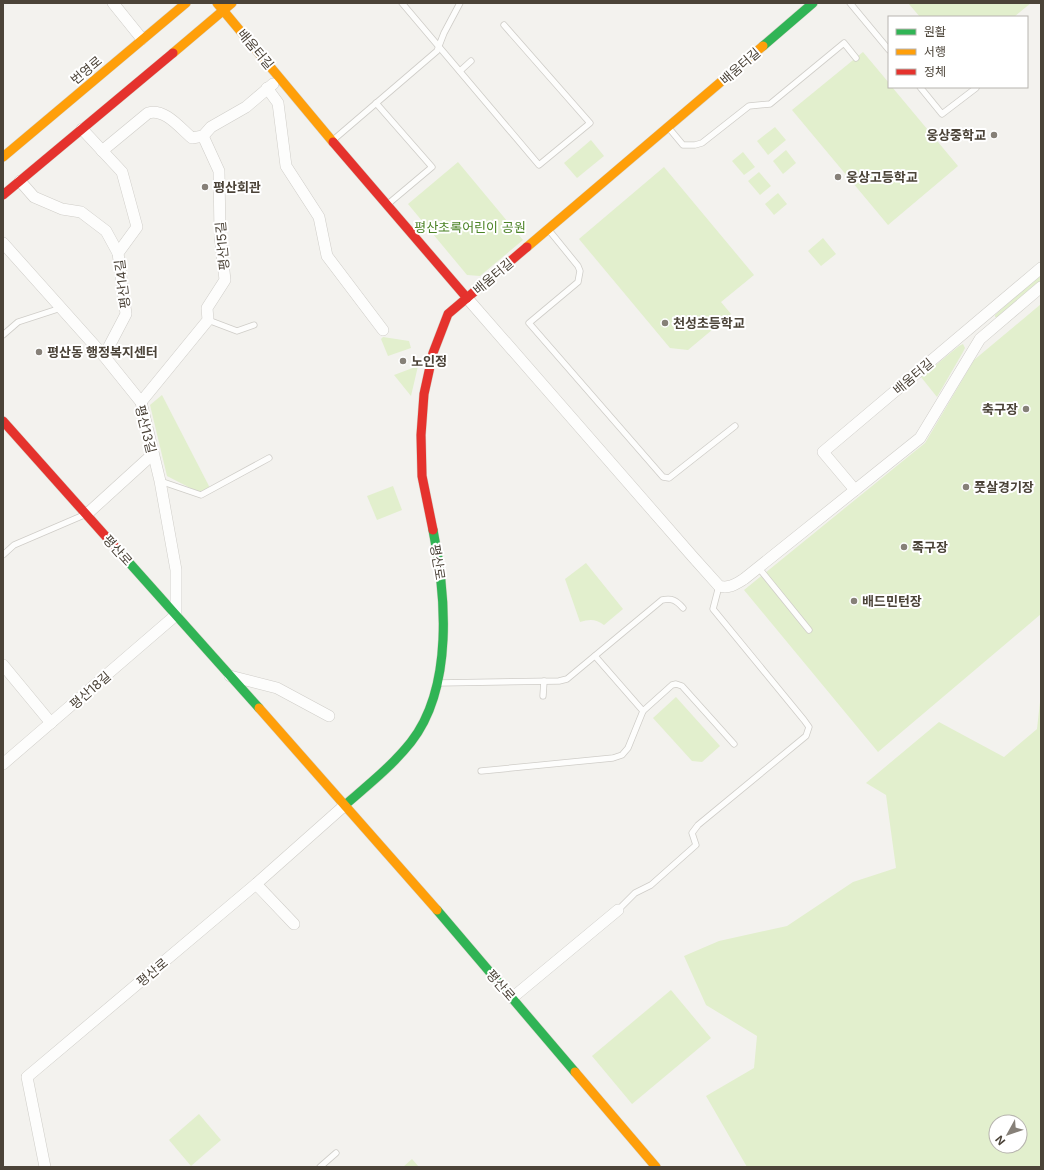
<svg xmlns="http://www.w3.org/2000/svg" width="1044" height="1170" font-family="Inter,'Noto Sans KR',sans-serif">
<rect width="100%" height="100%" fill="#f3f2ee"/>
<g fill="#e2efcd" fill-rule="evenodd">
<path d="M908 3H1031L1014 17H920Z"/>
<path d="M863 52 889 83V87H892L958 166 888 225 792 110Z"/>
<path d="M775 127 786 140 768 155 757 141Z"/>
<path d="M591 140 604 156 577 178 564 163Z"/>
<path d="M786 150 796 163 783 174 773 161Z"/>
<path d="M743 152 755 167 744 175 732 161Z"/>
<path d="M458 162 523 240 480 276 467 275 408 204Z"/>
<path d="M664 167 754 275 721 302 731 314 688 350 670 348 579 239Z"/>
<path d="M759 172 771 186 760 195 748 181Z"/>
<path d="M778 193 787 204 774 215 765 204Z"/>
<path d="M823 238 836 254 821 266 808 251Z"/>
<path d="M1041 274V281L998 318 995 317V315Z"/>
<path d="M1041 304V614L878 752 744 590 925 443 974 360Z"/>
<path d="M383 337 409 341 411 348 388 356 381 339Z"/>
<path d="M963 344 965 348 963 352 937 397 921 377 959 346Z"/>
<path d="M418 366 411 396 394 375Z"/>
<path d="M162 395 210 488 200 493 167 476 150 405Z"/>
<path d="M393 486 402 510 377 520 367 496Z"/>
<path d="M586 563 623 609 604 625C596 619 590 619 580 622L565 579Z"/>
<path d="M1041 693V1167H747L706 1096 754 1068 757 1036 706 1005 684 956 719 941 787 926 853 882 896 868 886 795 866 783 939 722 1004 757 1037 729ZM996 1122H1020V1146H996Z"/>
<path d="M676 697 720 746 702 762 692 761 653 718Z"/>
<path d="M671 990 711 1038 632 1104 592 1056Z"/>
<path d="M199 1114 221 1140 191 1166 169 1140Z"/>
<path d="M412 1159 419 1167H403Z"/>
</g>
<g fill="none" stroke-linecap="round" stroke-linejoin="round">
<defs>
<g id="lane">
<path d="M402 3 539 165 590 123 504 25"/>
<path d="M850 3 889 50"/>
<path d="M460 71 471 61"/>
<path d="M920 87 942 114 976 88"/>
<path d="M376 103 432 167 388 204"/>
<path d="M668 127 683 145H695L702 143 749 106 770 104 844 43 856 58"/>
<path d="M332 141 437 51 444 33 460 3"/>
<path d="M548 229 578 266 580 271 578 282 529 323 663 477 669 478 735 426"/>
<path d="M208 320 237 331 254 325"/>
<path d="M3 335 18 322 61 308"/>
<path d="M160 481 201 495 269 458"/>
<path d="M3 555 14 545 84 515"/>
<path d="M758 567 809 630"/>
<path d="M595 656 643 711 672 685 676 684 682 686 734 744"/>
<path d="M438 683 559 681 567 679 662 600C672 598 676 600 683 608"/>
<path d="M543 696 544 681"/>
<path d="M481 771 613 758 622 755 628 748 643 711"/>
<path d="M618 910 635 893 651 885 696 845 692 833 698 825 806 736 809 727 804 720 713 609 719 586"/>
<path d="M320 1167 336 1153"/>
</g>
<g id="street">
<path d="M113 3 142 39"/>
<path d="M267 88 278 103 286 166 319 217 327 256 383 330"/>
<path d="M82 129 122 172 137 227 118 253 126 314 104 356"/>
<path d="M102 151 148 113C165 108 180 128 192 138L203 136 211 127 246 107 273 84"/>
<path d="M20 181 34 197 62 209 81 212 106 231 118 253"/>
<path d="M3 243 104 356 141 402 160 481 176 570V615L3 764"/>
<path d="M467 298 693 557 719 586C729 589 736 584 744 579L920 438 980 339 1041 287"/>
<path d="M141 402 208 320 207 308 225 280 220 236 219 171 203 136"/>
<path d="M855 490 823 452 1041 268"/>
<path d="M87 514 153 454"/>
<path d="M3 665 51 723"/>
<path d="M230 676 277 688 329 716"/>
<path d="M256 884 294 924"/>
<path d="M512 998 618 910"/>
<path d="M45 1167 27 1077 256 884 345 805"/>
</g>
<g id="fast">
<path d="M763 46 813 3"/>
<path d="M117 549 259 708"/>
<path d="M345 805C368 785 392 766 411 742 454 687 446 594 433 530"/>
<path d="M437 910 575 1072"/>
</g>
<g id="slow">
<path d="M217 3 333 142"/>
<path d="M173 53 232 3"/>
<path d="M3 157 186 3"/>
<path d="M527 247 763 46"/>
<path d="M259 708 437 910"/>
<path d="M575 1072 656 1167"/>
</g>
<g id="jam">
<path d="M333 142 467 298"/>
<path d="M3 195 173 53"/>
<path d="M3 421 117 549"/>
<path d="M433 530 422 476 421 435 424 394 433 353 448 314 527 247"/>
</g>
</defs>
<use href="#lane" stroke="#cfcdc8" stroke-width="7"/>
<use href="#street" stroke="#cfcdc8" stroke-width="12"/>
<use href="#fast" stroke="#d3cfc4" stroke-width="10"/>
<use href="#slow" stroke="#d3cfc4" stroke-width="10"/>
<use href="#jam" stroke="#d3cfc4" stroke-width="10"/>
<use href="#lane" stroke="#fdfdfc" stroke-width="5.5"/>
<use href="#street" stroke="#fdfdfc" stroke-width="11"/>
<use href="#fast" stroke="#30b455" stroke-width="9"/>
<use href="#slow" stroke="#ff9f0a" stroke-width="9"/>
<use href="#jam" stroke="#e5322d" stroke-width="9"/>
</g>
<g fill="#868078" stroke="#fff" stroke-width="1.5">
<circle cx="994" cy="135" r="4"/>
<circle cx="838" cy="177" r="4"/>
<circle cx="205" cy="187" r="4"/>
<circle cx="665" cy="323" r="4"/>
<circle cx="39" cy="352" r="4"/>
<circle cx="403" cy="361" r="4"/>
<circle cx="1026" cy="409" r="4"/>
<circle cx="966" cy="487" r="4"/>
<circle cx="904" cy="547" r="4"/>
<circle cx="854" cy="601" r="4"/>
</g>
<g text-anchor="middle" stroke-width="4" stroke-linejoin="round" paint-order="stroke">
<g font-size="13" fill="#4b4338" stroke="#fff">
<text transform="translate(256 49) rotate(50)" y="5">배움터길</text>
<text transform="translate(740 66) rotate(-41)" y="5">배움터길</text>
<text transform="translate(86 70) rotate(-40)" y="5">번영로</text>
<text transform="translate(222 246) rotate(-95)" y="5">평산15길</text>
<text transform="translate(493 276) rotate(-40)" y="5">배움터길</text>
<text transform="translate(122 284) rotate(-97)" y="5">평산14길</text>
<text transform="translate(913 376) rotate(-40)" y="5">배움터길</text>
<text transform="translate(146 429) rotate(76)" y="5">평산13길</text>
<text transform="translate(118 550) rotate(48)" y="5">평산로</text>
<text transform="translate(438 562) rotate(81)" y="5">평산로</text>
<text transform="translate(90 690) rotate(-41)" y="5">평산18길</text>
<text transform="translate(152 972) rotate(-40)" y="5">평산로</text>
<text transform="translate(501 985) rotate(49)" y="5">평산로</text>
</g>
<g font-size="13" font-weight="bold" fill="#4b4338" stroke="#fff" text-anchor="start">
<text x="986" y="140" text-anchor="end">웅상중학교</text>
<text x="846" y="182">웅상고등학교</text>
<text x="213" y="192">평산회관</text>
<text x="673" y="328">천성초등학교</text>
<text x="47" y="357">평산동 행정복지센터</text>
<text x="411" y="366">노인정</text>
<text x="1018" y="414" text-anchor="end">축구장</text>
<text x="974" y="492">풋살경기장</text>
<text x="912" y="552">족구장</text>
<text x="862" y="606">배드민턴장</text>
</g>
<g font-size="13" fill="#4c8326" stroke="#fff">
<text x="470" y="232">평산초록어린이 공원</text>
</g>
</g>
<rect width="1044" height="1170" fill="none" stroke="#4b4338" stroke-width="8"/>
<rect x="888" y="16" width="140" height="72" fill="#ffffff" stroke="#b7b4af"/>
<rect x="896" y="29" width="20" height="6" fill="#30b455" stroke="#b7b4af"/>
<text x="924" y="36" font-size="12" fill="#4b4338">원활</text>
<rect x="896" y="49" width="20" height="6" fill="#ff9f0a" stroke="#b7b4af"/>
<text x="924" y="56" font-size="12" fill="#4b4338">서행</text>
<rect x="896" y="69" width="20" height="6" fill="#e5322d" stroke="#b7b4af"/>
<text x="924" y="76" font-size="12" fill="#4b4338">정체</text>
<g transform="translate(1008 1134) rotate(230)"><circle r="19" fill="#ffffff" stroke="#b7b4af"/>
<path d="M0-3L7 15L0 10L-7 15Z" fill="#868078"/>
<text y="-6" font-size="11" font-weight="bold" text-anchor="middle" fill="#4b4338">N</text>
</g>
</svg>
